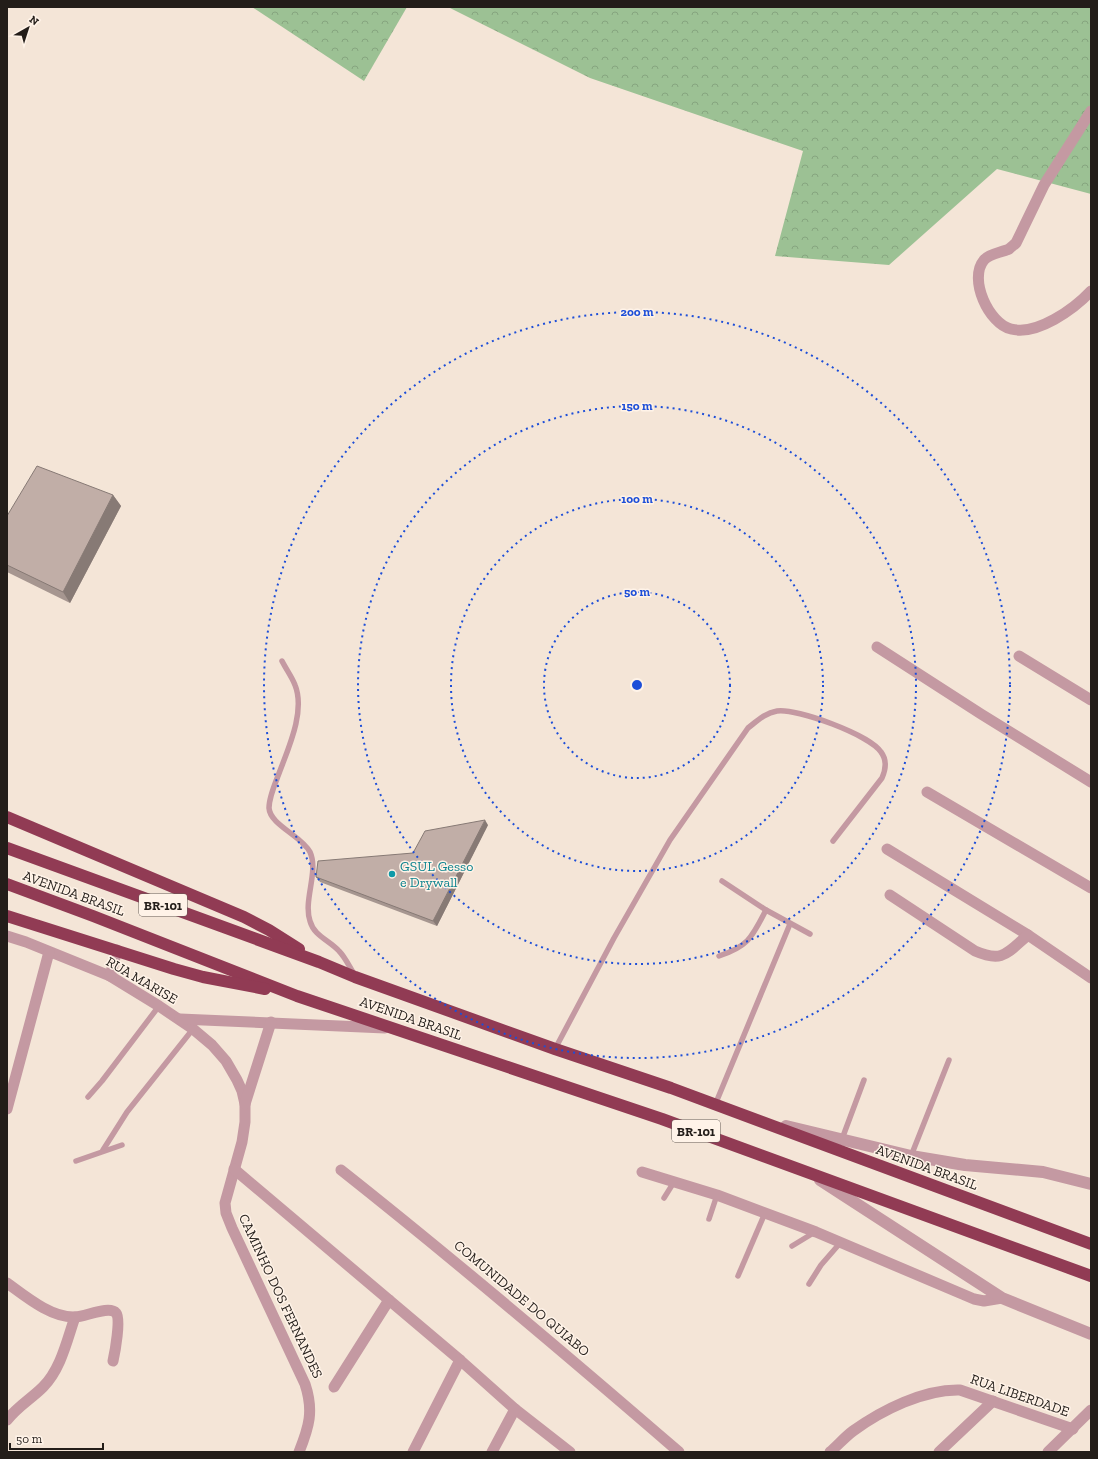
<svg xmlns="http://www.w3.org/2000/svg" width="1098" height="1459" font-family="'Zilla Slab',serif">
<defs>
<pattern id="forest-crowns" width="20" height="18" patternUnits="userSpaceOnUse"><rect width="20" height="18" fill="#9cc194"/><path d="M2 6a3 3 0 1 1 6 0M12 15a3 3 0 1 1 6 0" fill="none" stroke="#86a57f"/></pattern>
</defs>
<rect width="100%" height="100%" fill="#f4e5d7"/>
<g fill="url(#forest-crowns)">
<path d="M252 7H407L364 81Z"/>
<path d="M448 7H1091V194L997 169 889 265 775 256 803 151 590 78Z"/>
</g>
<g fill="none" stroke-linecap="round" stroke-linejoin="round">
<g stroke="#c499a2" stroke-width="5.5">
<path d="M282 661C286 669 292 677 295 685 306 712 287 751 278 776 274 786 269 798 269 808 270 825 302 836 310 852 319 872 303 900 310 921 314 936 329 940 339 951 345 957 349 966 354 974"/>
<path d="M722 881 766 910 810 934"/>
<path d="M719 956C749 946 752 937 766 910"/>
<path d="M555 1049 614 938 670 840 748 728C757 721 765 713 777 711 797 708 870 735 881 752 887 760 886 769 882 778L833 841"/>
<path d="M88 1097 102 1081 159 1006"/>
<path d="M715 1105 790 924"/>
<path d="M842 1139 864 1080"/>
<path d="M103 1150 127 1112 193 1029"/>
<path d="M911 1156 949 1060"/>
<path d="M76 1161 122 1145"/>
<path d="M664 1198 674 1182"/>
<path d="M709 1219 717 1195"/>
<path d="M792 1246 815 1232"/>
<path d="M738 1276 765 1213"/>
<path d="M809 1284 821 1265 841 1242"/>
</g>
<g stroke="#c499a2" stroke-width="11">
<path d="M1091 111 1044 185 1016 243C1014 245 1011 247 1009 249 1001 253 990 253 984 260 968 279 989 324 1011 329 1037 336 1074 309 1091 291"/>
<path d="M877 647 981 714 1091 782"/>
<path d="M1019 656 1091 700"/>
<path d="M927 792 1091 888"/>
<path d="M887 849 1028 935 1091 978"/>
<path d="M890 895 975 951C1003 963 1007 953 1028 935"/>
<path d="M7 936 26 942 110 976 159 1006 193 1029 212 1045 226 1061 237 1080 242 1091 245 1104V1122L242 1142 225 1203 226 1213 232 1228 305 1384C314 1411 309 1427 299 1452"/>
<path d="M110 976 117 950"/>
<path d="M180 1019 385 1028"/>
<path d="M245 1104 271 1022"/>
<path d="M7 1109 49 952"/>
<path d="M234 1169 460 1360 515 1409 570 1452"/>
<path d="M341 1170C456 1261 568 1356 679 1452"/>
<path d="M642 1172 717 1195 816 1232 974 1299 984 1301 1002 1298"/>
<path d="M7 1283C25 1296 51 1318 75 1317 85 1317 109 1305 116 1313 121 1319 115 1352 113 1361"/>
<path d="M334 1387 389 1300"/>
<path d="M7 1420C18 1406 31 1399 43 1387 61 1369 67 1340 75 1317"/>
<path d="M413 1452 460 1360"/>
<path d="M492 1452 515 1409"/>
<path d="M830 1452C838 1445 845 1437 853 1431 882 1410 924 1389 960 1390L1073 1429"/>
<path d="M939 1452 993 1401"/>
<path d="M1048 1452 1091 1410"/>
</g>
<g stroke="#c499a2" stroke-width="12">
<path d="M786 1126 911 1156 965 1165 1043 1172 1091 1184"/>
<path d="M820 1180 1002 1298 1091 1334"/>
</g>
<g stroke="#913b54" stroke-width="12">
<path d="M7 817 244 917 269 930 299 949"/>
<path d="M7 848 319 962 355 977 555 1049 671 1088 1091 1244"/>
<path d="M7 884 93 916 297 996 662 1119 1091 1276"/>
<path d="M7 916 174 969 203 977 265 989"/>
</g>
</g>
<g fill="#a69690">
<path d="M113 495 121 506 70 603 7 572V516Z"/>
<path d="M488 825 437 926 320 882 316 877 413 853Z"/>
</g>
<g fill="#877a75">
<path d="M113 495 121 506 70 603 63 592Z"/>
<path d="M485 820 488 825 437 926 433 921Z"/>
</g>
<g fill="#c1aea7" stroke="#877a75">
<path d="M37 466 113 495 63 592 7 565V516Z"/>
<path d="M485 820 433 921 316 877 318 861 413 853 425 831Z"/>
</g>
<g fill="none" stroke="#1d4ed8" stroke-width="2" stroke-dasharray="2 4">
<circle cx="637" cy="685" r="93"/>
<circle cx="637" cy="685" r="186"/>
<circle cx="637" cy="685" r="279"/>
<circle cx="637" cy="685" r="373"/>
</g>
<circle fill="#0f9aa8" stroke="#fff3e8" stroke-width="1.5" cx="392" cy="874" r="4"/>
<g text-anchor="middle" stroke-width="3" stroke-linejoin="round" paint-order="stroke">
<g fill="#fff3e8" stroke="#655d57" stroke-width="1">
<rect x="139" y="894" width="48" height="22" rx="3"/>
<rect x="672" y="1120" width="48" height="22" rx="3"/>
</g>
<g font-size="13" font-weight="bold" fill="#231d19">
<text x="163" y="910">BR-101</text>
<text x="696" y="1136">BR-101</text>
</g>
<g font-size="14" fill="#0d838f" stroke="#fff3e8" text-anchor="start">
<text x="400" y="871">GSUL Gesso<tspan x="400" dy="16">e Drywall</tspan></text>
</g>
<g font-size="14" fill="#231d19" stroke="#fff3e8">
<text transform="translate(74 893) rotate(20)" y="5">AVENIDA BRASIL</text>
<text transform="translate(142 980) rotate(30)" y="5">RUA MARISE</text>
<text transform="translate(411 1018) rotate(19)" y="5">AVENIDA BRASIL</text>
<text transform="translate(927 1167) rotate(20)" y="5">AVENIDA BRASIL</text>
<text transform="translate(281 1296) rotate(65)" y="5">CAMINHO DOS FERNANDES</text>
<text transform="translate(522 1298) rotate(40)" y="5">COMUNIDADE DO QUIABO</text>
<text transform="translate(1020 1395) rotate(19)" y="5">RUA LIBERDADE</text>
</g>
</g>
<circle cx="637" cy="685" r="6" fill="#1d4ed8" stroke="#fff3e8" stroke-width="2"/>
<g font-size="12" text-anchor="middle" font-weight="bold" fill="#1d4ed8" stroke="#fff3e8" stroke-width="3" stroke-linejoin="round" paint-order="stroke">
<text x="637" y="316">200 m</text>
<text x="637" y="410">150 m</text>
<text x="637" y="503">100 m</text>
<text x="637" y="596">50 m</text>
</g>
<rect width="1098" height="1459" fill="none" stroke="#231d19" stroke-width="16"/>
<g transform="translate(28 28) rotate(39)" stroke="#fff3e8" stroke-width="3" paint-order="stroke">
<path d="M0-3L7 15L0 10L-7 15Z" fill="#231d19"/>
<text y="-6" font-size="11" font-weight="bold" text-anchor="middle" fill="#231d19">N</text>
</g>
<path d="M10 1443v6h93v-6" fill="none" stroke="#231d19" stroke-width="2"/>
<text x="16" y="1443" font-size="12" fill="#231d19" stroke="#fff3e8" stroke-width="3" paint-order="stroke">50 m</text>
</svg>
